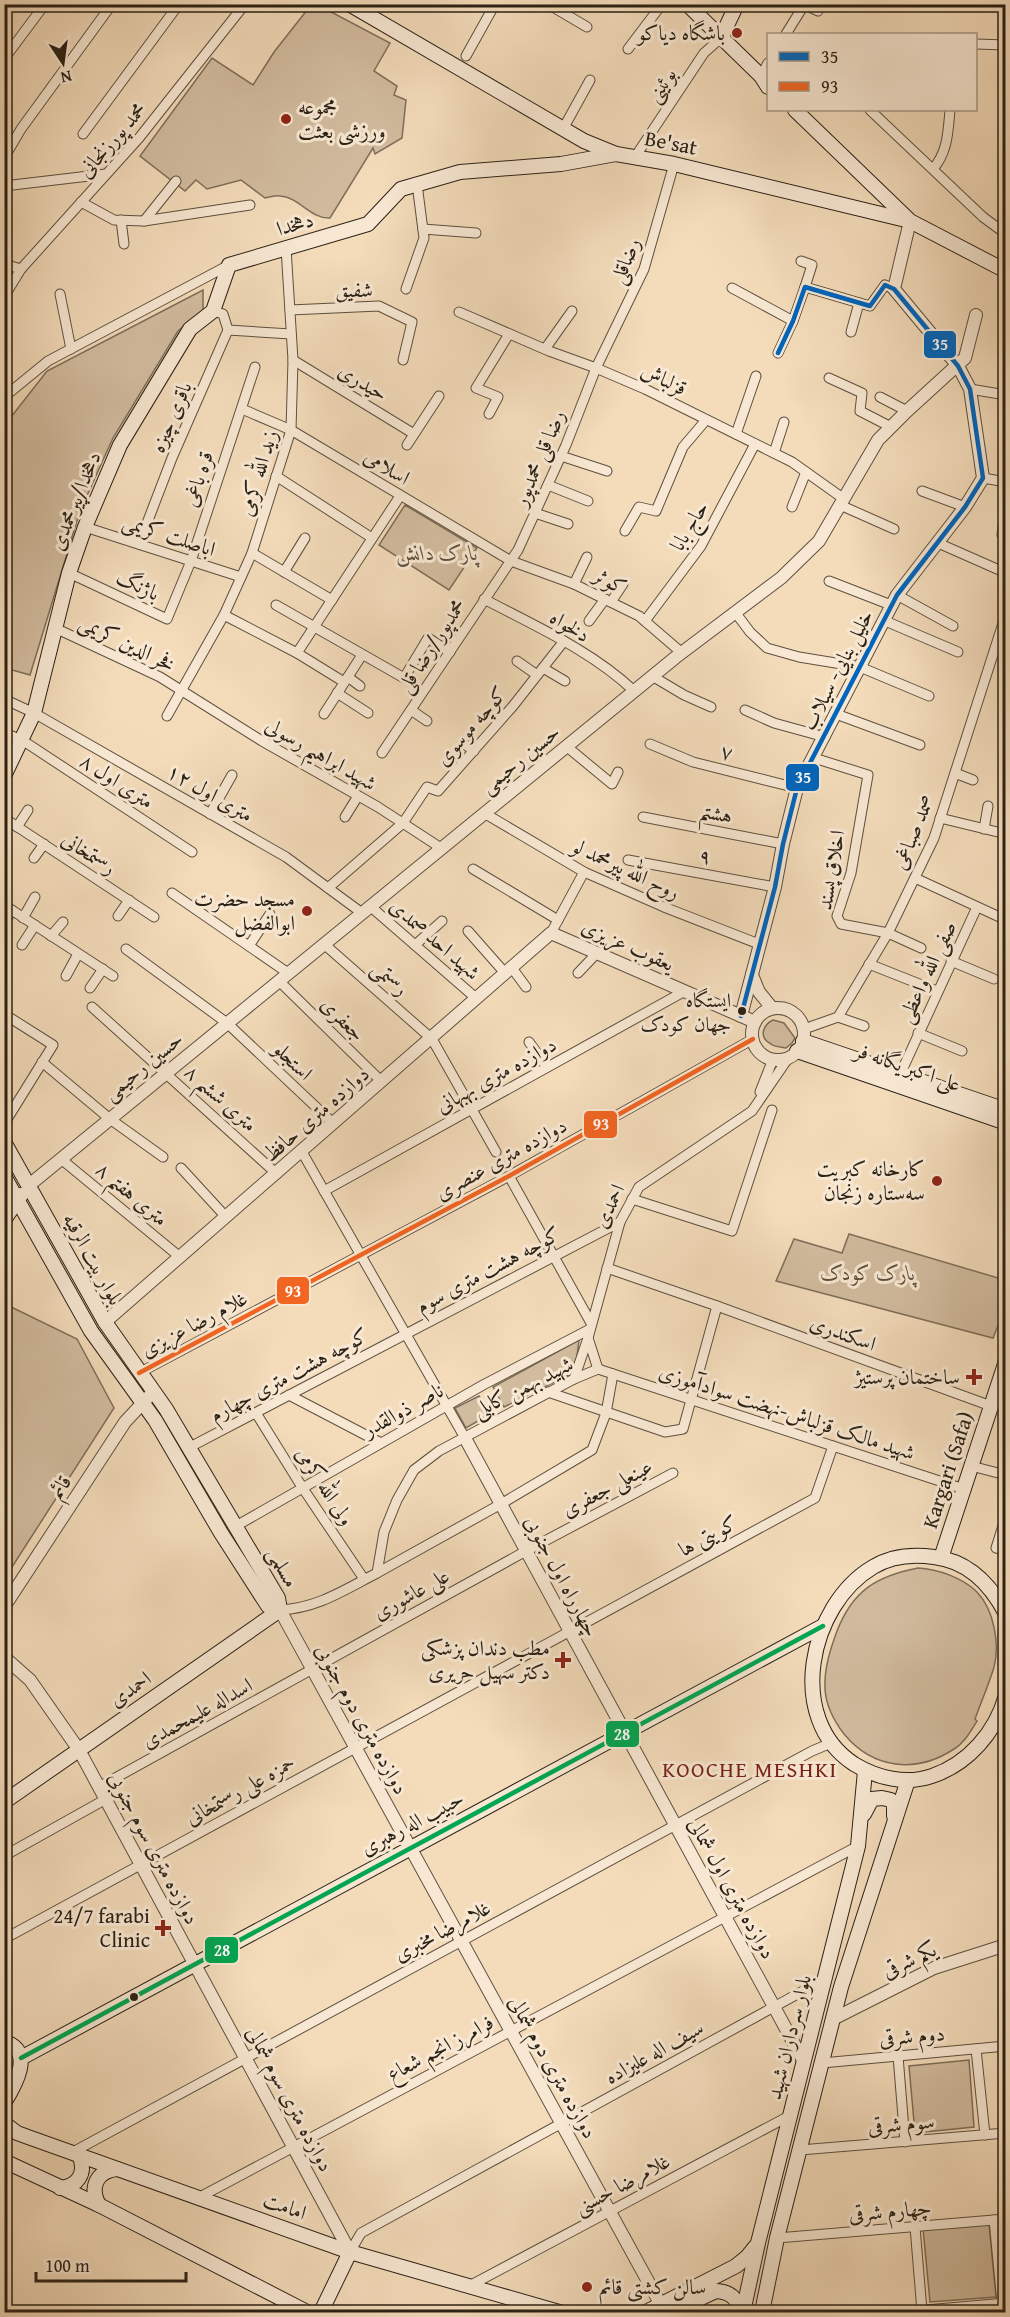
<svg xmlns="http://www.w3.org/2000/svg" width="1010" height="2317" font-family="'Gentium Book Plus',Amiri,serif">
<rect width="100%" height="100%" fill="#f4dcbb"/>
<filter id="stains"><feTurbulence type="fractalNoise" baseFrequency=".00333" numOctaves="4"/><feColorMatrix values="0 0 0 0 .2 0 0 0 0 .09 0 0 0 0 .02 0 0 0 .5 -.17"/></filter>
<radialGradient id="worn" r=".72"><stop offset=".6" stop-color="#630" stop-opacity="0"/><stop offset="1" stop-color="#630" stop-opacity=".3"/></radialGradient>
<g fill="#d2bc9f" stroke="#7e6e5a" stroke-width="1.5">
<path d="M311 5H318L390 43 374 71 397 86 394 95 406 100 402 138 375 154 373 148 330 218C310 219 299 197 280 196 275 195 269 197 265 198L241 180 207 189 196 180 185 191 140 156 212 58 253 85 274 52Z"/>
<path d="M203 290V310L178 331 113 438 80 511 30 675 5 668 4 426 47 371Z"/>
<path d="M405 505 477 548 449 590 379 545Z"/>
<path d="M773 1020 784 1023 795 1038 792 1043 786 1048C782 1047 774 1047 771 1044 758 1037 763 1025 773 1020Z"/>
<path d="M849 1234 1005 1280V1308L993 1338 776 1281 794 1239 842 1253Z"/>
<path d="M5 1304 77 1339 114 1408 5 1578Z"/>
<path d="M579 1340 575 1372 504 1407 493 1387Z"/>
<path d="M479 1396 490 1414 466 1428 455 1408Z"/>
<path d="M918 1568C938 1569 963 1578 977 1592 994 1610 1000 1644 994 1667 989 1684 981 1702 975 1719L977 1721C971 1731 964 1743 954 1749 916 1774 873 1769 844 1734 834 1721 826 1706 825 1689 824 1669 830 1650 837 1631 853 1590 877 1576 918 1568Z"/>
<path d="M969 2060 974 2127 915 2133 909 2066Z"/>
<path d="M989 2224 996 2297 930 2302 923 2228Z"/>
</g>
<g fill="none" stroke-linecap="round" stroke-linejoin="round">
<defs>
<g id="minor">
<path d="M548 4 587 27"/>
<path d="M803 4 818 11"/>
<path d="M786 34 804 5"/>
<path d="M976 44 1006 45"/>
<path d="M628 49 662 4"/>
<path d="M466 56 495 4"/>
<path d="M4 59 45 4"/>
<path d="M761 76 768 63"/>
<path d="M870 110 983 217 1006 234"/>
<path d="M563 129 590 80"/>
<path d="M83 134 179 4"/>
<path d="M635 157 704 53 721 38"/>
<path d="M4 158 21 129 112 4"/>
<path d="M933 169C948 152 948 131 950 110"/>
<path d="M4 186 106 174"/>
<path d="M81 202 114 220 144 221 250 205"/>
<path d="M121 220 124 244"/>
<path d="M144 221 176 181"/>
<path d="M423 229 476 233"/>
<path d="M801 261 812 265 805 287"/>
<path d="M4 264 21 269"/>
<path d="M732 288 793 321"/>
<path d="M406 289 424 238 417 184"/>
<path d="M60 294 71 349"/>
<path d="M4 297 21 269 139 138 245 4"/>
<path d="M290 310 379 306 412 322 403 360"/>
<path d="M459 312 549 351 596 368 645 389 792 462 844 499"/>
<path d="M228 330 291 334"/>
<path d="M851 332 859 303"/>
<path d="M545 349 572 311"/>
<path d="M778 353 793 321 805 287 870 306 885 285 894 289"/>
<path d="M293 360 414 434"/>
<path d="M829 378 862 393 860 411 891 427"/>
<path d="M970 389 1006 395"/>
<path d="M4 397 48 361 229 265"/>
<path d="M880 397 907 411"/>
<path d="M242 409 291 430 511 561 574 584 639 616 682 653"/>
<path d="M489 414 498 397 476 388 509 334"/>
<path d="M736 434 756 376"/>
<path d="M407 445 439 396"/>
<path d="M774 453 784 422"/>
<path d="M561 456 607 471"/>
<path d="M276 476 372 538"/>
<path d="M983 478 1006 482"/>
<path d="M548 485 588 501"/>
<path d="M922 491 965 507"/>
<path d="M840 505 894 529"/>
<path d="M792 507 806 472"/>
<path d="M535 513 568 524"/>
<path d="M85 527 241 577"/>
<path d="M625 531 639 507 656 511 683 447 706 420"/>
<path d="M1002 535 1006 505"/>
<path d="M938 543 1006 573"/>
<path d="M139 544 172 458 228 330 223 314 213 311"/>
<path d="M252 553 332 600"/>
<path d="M284 572 305 538"/>
<path d="M69 573 167 619 191 561 255 367"/>
<path d="M829 581 891 605"/>
<path d="M574 584 587 557"/>
<path d="M897 595 953 626"/>
<path d="M484 599C535 626 592 651 634 691"/>
<path d="M611 602 623 584"/>
<path d="M276 605 404 678 428 638 450 652"/>
<path d="M735 612 750 632 767 648 799 657 860 667 929 696"/>
<path d="M224 615 297 653 400 496"/>
<path d="M883 620 958 652"/>
<path d="M589 621 605 599"/>
<path d="M645 621 701 546 755 444"/>
<path d="M55 628 160 677 262 741 378 807 441 848"/>
<path d="M297 653 344 682"/>
<path d="M517 661 537 675"/>
<path d="M543 668 565 681"/>
<path d="M652 676 684 695 711 707"/>
<path d="M348 677 360 686"/>
<path d="M337 693 368 713"/>
<path d="M4 699 34 713 286 857 362 913"/>
<path d="M411 710 427 721"/>
<path d="M745 710 774 723 825 737"/>
<path d="M324 714 362 655"/>
<path d="M836 714 920 745"/>
<path d="M167 716 224 615 252 553 291 430 293 360 286 248"/>
<path d="M4 733 22 740 192 852"/>
<path d="M463 743 474 751"/>
<path d="M650 744 693 762 797 788"/>
<path d="M566 746 612 784 618 772"/>
<path d="M382 753 518 550 566 445 596 368 644 269 674 164"/>
<path d="M814 758 868 775 851 873 837 916 841 924 888 933 921 948"/>
<path d="M955 773 973 780"/>
<path d="M484 813 584 872 664 907 759 944"/>
<path d="M210 814 232 775"/>
<path d="M345 817 358 796"/>
<path d="M643 817 783 844"/>
<path d="M4 818 154 917"/>
<path d="M940 818 1006 834"/>
<path d="M17 827 28 810"/>
<path d="M984 829 988 806"/>
<path d="M34 858 44 844"/>
<path d="M628 860 775 887"/>
<path d="M473 869 558 920"/>
<path d="M915 878 1006 920"/>
<path d="M328 888 403 823 427 787 438 791 513 706 564 641"/>
<path d="M172 893 288 973"/>
<path d="M4 905 113 976"/>
<path d="M370 906 477 999"/>
<path d="M118 916 129 900"/>
<path d="M23 918 35 897"/>
<path d="M4 923 12 910"/>
<path d="M468 931 505 973"/>
<path d="M551 933 584 872"/>
<path d="M51 936 63 922"/>
<path d="M324 944 432 1039 496 1152"/>
<path d="M22 945 35 925"/>
<path d="M415 945 442 921"/>
<path d="M249 946 270 914"/>
<path d="M126 949 227 1023 334 1124"/>
<path d="M951 961 994 979"/>
<path d="M869 964 937 991"/>
<path d="M512 968 526 987"/>
<path d="M578 973 597 953"/>
<path d="M66 976 78 954"/>
<path d="M279 981 382 1082"/>
<path d="M90 988 103 969"/>
<path d="M92 1007 277 1174"/>
<path d="M4 1014 53 1045 4 1124"/>
<path d="M838 1017 864 1026"/>
<path d="M804 1029 838 1017 888 933 934 838 1006 614"/>
<path d="M918 1033 962 1051"/>
<path d="M529 1042 547 1067"/>
<path d="M42 1062 110 1119 163 1157"/>
<path d="M898 1079 977 907"/>
<path d="M760 1092 773 1059"/>
<path d="M302 1152 465 1438"/>
<path d="M61 1159 180 1257"/>
<path d="M181 1168 226 1217"/>
<path d="M509 1176 591 1323"/>
<path d="M324 1191 685 991"/>
<path d="M632 1199 732 1231 772 1110"/>
<path d="M607 1268 717 1306"/>
<path d="M588 1338 598 1369"/>
<path d="M598 1369 964 1489"/>
<path d="M139 1373 509 1176 753 1039"/>
<path d="M574 1379 588 1338 620 1222 639 1187 752 1111 789 1057"/>
<path d="M548 1392 665 1432 683 1429 717 1306 991 1406"/>
<path d="M289 1395 381 1443"/>
<path d="M256 1413 302 1487 364 1579"/>
<path d="M190 1447 620 1222"/>
<path d="M971 1466 1006 1475"/>
<path d="M1006 1516 996 1548 1006 1551"/>
<path d="M236 1526 483 1385 590 1329"/>
<path d="M377 1573 501 1504 592 1450 606 1413 613 1374"/>
<path d="M280 1610C318 1608 344 1590 377 1573L384 1532 397 1500 414 1470 439 1451 574 1379 598 1369"/>
<path d="M99 1787 526 1551 673 1473"/>
<path d="M4 1856 106 1799"/>
<path d="M4 1939 815 1498 833 1446"/>
<path d="M976 2049 985 2135"/>
<path d="M898 2056 905 2142"/>
<path d="M822 2063 1006 2046"/>
<path d="M800 2150 1006 2133"/>
<path d="M71 2153 812 1751 831 1743"/>
<path d="M198 2198 858 1846"/>
<path d="M994 2220 1002 2303"/>
<path d="M915 2227 922 2311"/>
<path d="M777 2238 1006 2219"/>
<path d="M350 2252 361 2233 825 1979"/>
<path d="M471 2285 791 2115"/>
<path d="M903 2312 1006 2303"/>
</g>
<g id="tertiary">
<path d="M752 975 759 992 772 1008"/>
<circle cx="778" cy="1034" r="26"/>
<path d="M741 1016 775 887 783 844 797 788 897 595 965 507 983 478 970 389 958 366 894 289 910 221"/>
<path d="M28 1186 676 657 781 578 819 541 878 440 907 411 965 358 976 315"/>
<path d="M105 1322 551 933 755 1022"/>
<path d="M465 1438 804 2062"/>
<path d="M4 1607 125 1422 153 1392"/>
<path d="M280 1610 661 2305"/>
<path d="M4 1657 30 1680 79 1750 350 2252"/>
<path d="M833 2019 934 1968 1006 1945"/>
</g>
<g id="secondary">
<path d="M349 4 584 141 616 154 674 164 910 221 1006 271"/>
<path d="M687 4 761 76 768 87"/>
<path d="M721 38 737 4"/>
<path d="M795 110 908 219"/>
<path d="M4 776 34 713 69 573 85 527 120 445 190 329 213 311 229 265 368 224 401 189 460 172 561 164 616 154"/>
<path d="M803 1041 1006 1110"/>
<path d="M797 1051 1006 1123"/>
<path d="M4 1142 105 1322 166 1409 278 1598 280 1610"/>
<path d="M4 1176 91 1331 155 1420 221 1533 268 1606 280 1610"/>
<path d="M4 1220 21 1195"/>
<path d="M941 1558 1006 1361"/>
<path d="M1006 1614C991 1585 968 1561 934 1557 913 1554 891 1556 873 1567 809 1605 785 1719 854 1764 877 1778 906 1785 932 1776 968 1764 996 1732 1006 1695"/>
<path d="M4 1802 280 1610"/>
<path d="M864 1814 872 1799 882 1798 891 1800 894 1805V1816"/>
<path d="M4 2042C36 2050 14 2087 4 2103"/>
<path d="M21 2058 823 1626"/>
<path d="M4 2123 17 2133 28 2137 350 2252 559 2312"/>
<path d="M4 2161 99 2205 307 2312"/>
<path d="M60 2188C78 2186 86 2174 80 2157"/>
<path d="M99 2205C89 2187 97 2171 117 2169"/>
<path d="M321 2312 350 2252"/>
<path d="M646 2312 736 2266 747 2257 755 2247"/>
<path d="M671 2312 716 2291C731 2292 737 2298 740 2312"/>
<path d="M743 2312 758 2243 858 1846 865 1771"/>
<path d="M762 2312 777 2238 841 1987 908 1780"/>
</g>
</defs>
<use href="#minor" stroke="#5c503e" stroke-width="11"/>
<use href="#tertiary" stroke="#5c503e" stroke-width="14"/>
<use href="#secondary" stroke="#2a2115" stroke-width="16"/>
<use href="#minor" stroke="#f8e8d3" stroke-width="9"/>
<use href="#tertiary" stroke="#f8e8d3" stroke-width="12"/>
<use href="#secondary" stroke="#f8e8d3" stroke-width="14"/>
<defs>
<path id="bus-1" d="M741 1016 775 887 783 844 797 788 897 595 965 507 983 478 970 389 958 366 894 289 885 285 870 306 805 287 793 321 778 353"/>
<path id="bus-2" d="M139 1373 509 1176 753 1039"/>
<path id="bus-3" d="M21 2058 823 1626"/>
</defs>
<use href="#bus-1" stroke="#f8e8d3" stroke-width="9"/>
<use href="#bus-2" stroke="#f8e8d3" stroke-width="9"/>
<use href="#bus-3" stroke="#f8e8d3" stroke-width="9"/>
<use href="#bus-1" stroke="#0065bd" stroke-width="4.5"/>
<use href="#bus-2" stroke="#f26522" stroke-width="4.5"/>
<use href="#bus-3" stroke="#00a651" stroke-width="4.5"/>
</g>
<g fill="#8f2418" stroke="#f8e8d3" stroke-width="2">
<circle cx="737" cy="33" r="6"/>
<circle cx="286" cy="119" r="6"/>
<circle cx="307" cy="911" r="6"/>
<circle cx="937" cy="1181" r="6"/>
<path d="M971 1368h6v6h6v6h-6v6h-6v-6h-6v-6h6z"/>
<path d="M560 1651h6v6h6v6h-6v6h-6v-6h-6v-6h6z"/>
<path d="M160 1919h6v6h6v6h-6v6h-6v-6h-6v-6h6z"/>
<circle cx="587" cy="2287" r="6"/>
</g>
<g fill="#2a2115" stroke="#f8e8d3" stroke-width="2">
<circle cx="742" cy="1011" r="5"/>
<circle cx="134" cy="1997" r="5"/>
</g>
<g text-anchor="middle" stroke-width="6" stroke-linejoin="round" paint-order="stroke">
<g font-size="20" fill="#2a2115" stroke="#f8e8d3" text-anchor="end">
<text x="731" y="1007">ایستگاه<tspan x="731" dy="24">جهان کودک</tspan></text>
</g>
<g font-size="21" fill="#2a2115" stroke="#f8e8d3" text-anchor="end">
<text x="725" y="40">باشگاه دیاکو</text>
<text x="298" y="114" text-anchor="start">مجموعه<tspan x="298" dy="24">ورزشی بعثت</tspan></text>
<text x="295" y="906">مسجد حضرت<tspan x="295" dy="24">ابوالفضل</tspan></text>
<text x="925" y="1176">کارخانه کبریت<tspan x="925" dy="24">سه‌ستاره زنجان</tspan></text>
<text x="960" y="1384">ساختمان پرستیژ</text>
<text x="550" y="1655">مطب دندان پزشکی<tspan x="550" dy="24">دکتر سهیل حریری</tspan></text>
<text x="150" y="1923">24/7 farabi<tspan x="150" dy="24">Clinic</tspan></text>
<text x="599" y="2294" text-anchor="start">سالن کشتی قائم</text>
</g>
<g font-size="21" fill="#2a2115" stroke="#f8e8d3">
<text transform="translate(661 85) rotate(-56)" y="7">بوئینی</text>
<text transform="translate(112 140) rotate(-49)" y="7">محمد پورزنجانی</text>
<text transform="translate(671 143) rotate(11)" y="7">Be'sat</text>
<text transform="translate(295 224) rotate(-16)" y="7">دهخدا</text>
<text transform="translate(625 261) rotate(-68)" y="7">رضاقلی</text>
<text x="354" y="297">شفیق</text>
<text transform="translate(664 379) rotate(26)" y="7">قزلباش</text>
<text transform="translate(363 382) rotate(31)" y="7">حیدری</text>
<text transform="translate(171 417) rotate(-67)" y="7">باقری چیزه</text>
<text transform="translate(539 458) rotate(-67)" y="7">رضا قلی محمدپور</text>
<text transform="translate(387 467) rotate(31)" y="7">اسلامی</text>
<text transform="translate(258 473) rotate(-73)" y="7">زید الله کرمی</text>
<text transform="translate(198 479) rotate(-72)" y="7">قره باغی</text>
<text transform="translate(75 501) rotate(-68)" y="7">دهخدا/پیرمحمدی</text>
<text transform="translate(689 526) rotate(-59)" y="7">حاج بابا</text>
<text transform="translate(169 535) rotate(18)" y="7">اباصلت کریمی</text>
<text transform="translate(610 581) rotate(27)" y="7">کوثر</text>
<text transform="translate(138 585) rotate(25)" y="7">باژنگ</text>
<text transform="translate(570 626) rotate(31)" y="7">دلخواه</text>
<text transform="translate(127 643) rotate(26)" y="7">فخر الدین کریمی</text>
<text transform="translate(431 646) rotate(-57)" y="7">محمدپور/رضا قلی</text>
<text transform="translate(837 670) rotate(-63)" y="7">خلیل بنایی- سیلاب</text>
<text transform="translate(471 726) rotate(-49)" y="7">کوچه موسوی</text>
<text transform="translate(727 752) rotate(14)" y="7">۷</text>
<text transform="translate(321 754) rotate(30)" y="7">شهید ابراهیم رسولی</text>
<text transform="translate(520 759) rotate(-39)" y="7">حسین رحیمی</text>
<text transform="translate(117 781) rotate(33)" y="7">۸ متری اول</text>
<text transform="translate(210 793) rotate(30)" y="7">۱۲ متری اول</text>
<text transform="translate(716 813) rotate(11)" y="7">هشتم</text>
<text transform="translate(913 832) rotate(-68)" y="7">صمد صباغی</text>
<text transform="translate(89 853) rotate(33)" y="7">رستمخانی</text>
<text transform="translate(705 856) rotate(11)" y="7">۹</text>
<text transform="translate(626 869) rotate(25)" y="7">روح الله پیرمحمد لو</text>
<text transform="translate(831 870) rotate(-80)" y="7">اخلاق پسند</text>
<text transform="translate(435 939) rotate(41)" y="7">شهید احد صمدی</text>
<text transform="translate(628 945) rotate(24)" y="7">یعقوب عزیزی</text>
<text transform="translate(927 972) rotate(-65)" y="7">صفی الله واعظی</text>
<text transform="translate(390 978) rotate(41)" y="7">رستمی</text>
<text transform="translate(343 1019) rotate(45)" y="7">جعفری</text>
<text transform="translate(293 1061) rotate(44)" y="7">استجلو</text>
<text transform="translate(143 1066) rotate(-39)" y="7">حسین رحیمی</text>
<text transform="translate(908 1067) rotate(19)" y="7">علی اکبر یگانه فر</text>
<text transform="translate(496 1075) rotate(-29)" y="7">دوازده متری بهبهانی</text>
<text transform="translate(221 1098) rotate(42)" y="7">۸ متری ششم</text>
<text transform="translate(316 1114) rotate(-41)" y="7">دوازده متری حافظ</text>
<text transform="translate(501 1159) rotate(-29)" y="7">دوازده متری عنصری</text>
<text transform="translate(132 1194) rotate(40)" y="7">۸ متری هفتم</text>
<text transform="translate(609 1206) rotate(-64)" y="7">احمدی</text>
<text transform="translate(93 1259) rotate(61)" y="7">بلوار بیت الرقیه</text>
<text transform="translate(488 1270) rotate(-28)" y="7">کوچه هشت متری سوم</text>
<text transform="translate(194 1324) rotate(-28)" y="7">غلام رضا عزیزی</text>
<text transform="translate(843 1333) rotate(20)" y="7">اسکندری</text>
<text transform="translate(289 1375) rotate(-28)" y="7">کوچه هشت متری چهارم</text>
<text transform="translate(523 1387) rotate(-27)" y="7">شهید بهمن کابلی</text>
<text transform="translate(403 1410) rotate(-29)" y="7">ناصر ذوالقدر</text>
<text transform="translate(787 1412) rotate(18)" y="7">شهید مالک قزلباش-نهضت سوادآموزی</text>
<text transform="translate(948 1470) rotate(-72)" y="7">Kargari (Safa)</text>
<text transform="translate(325 1486) rotate(57)" y="7">ولی الله کرمی</text>
<text transform="translate(60 1487) rotate(-57)" y="7">قائم</text>
<text transform="translate(607 1488) rotate(-28)" y="7">عینعلی جعفری</text>
<text transform="translate(708 1536) rotate(-28)" y="7">کویتی ها</text>
<text transform="translate(283 1567) rotate(62)" y="7">مسلمی</text>
<text transform="translate(562 1576) rotate(62)" y="7">چهارراه اول جنوبی</text>
<text transform="translate(411 1594) rotate(-29)" y="7">علی عاشوری</text>
<text transform="translate(130 1689) rotate(-35)" y="7">احمدی</text>
<text transform="translate(197 1713) rotate(-29)" y="7">اسداله علیمحمدی</text>
<text transform="translate(362 1719) rotate(61)" y="7">دوازده متری دوم جنوبی</text>
<text transform="translate(240 1790) rotate(-29)" y="7">حمزه علی رستمخانی</text>
<text transform="translate(412 1823) rotate(-28)" y="7">حبیب اله رهبری</text>
<text transform="translate(154 1848) rotate(62)" y="7">دوازده متری سوم جنوبی</text>
<text transform="translate(732 1888) rotate(61)" y="7">دوازده متری اول شمالی</text>
<text transform="translate(442 1931) rotate(-28)" y="7">غلامرضا مخبری</text>
<text transform="translate(909 1960) rotate(-25)" y="7">یکم شرقی</text>
<text transform="translate(912 2036) rotate(-5)" y="7">دوم شرقی</text>
<text transform="translate(789 2037) rotate(-76)" y="7">بلوار سرداران شهید</text>
<text transform="translate(440 2048) rotate(-28)" y="7">فرامرز انجم شعاع</text>
<text transform="translate(654 2052) rotate(-29)" y="7">سیف اله علیزاده</text>
<text transform="translate(553 2067) rotate(61)" y="7">دوازده متری دوم شمالی</text>
<text transform="translate(290 2099) rotate(62)" y="7">دوازده متری سوم شمالی</text>
<text transform="translate(901 2124) rotate(-5)" y="7">سوم شرقی</text>
<text transform="translate(622 2184) rotate(-28)" y="7">غلامرضا حسنی</text>
<text transform="translate(285 2206) rotate(20)" y="7">امامت</text>
<text transform="translate(890 2211) rotate(-5)" y="7">چهارم شرقی</text>
</g>
<g font-size="21" font-style="italic" fill="#5c503e" stroke="#f8e8d3">
<text x="437" y="560">پارک دانش</text>
<text x="868" y="1280">پارک کودک</text>
</g>
<g font-size="22" letter-spacing="1.5" fill="#7a1f14" stroke="#f8e8d3">
<text x="750" y="1777">KOOCHE MESHKI</text>
</g>
</g>
<g stroke="#f8e8d3" stroke-width="2">
<rect x="923" y="330" width="34" height="29" rx="6" fill="#0065bd"/>
<rect x="785" y="763" width="35" height="29" rx="6" fill="#0065bd"/>
<rect x="583" y="1110" width="35" height="29" rx="6" fill="#f26522"/>
<rect x="276" y="1276" width="34" height="29" rx="6" fill="#f26522"/>
<rect x="605" y="1720" width="35" height="28" rx="6" fill="#00a651"/>
<rect x="204" y="1936" width="35" height="28" rx="6" fill="#00a651"/>
</g>
<g font-size="16" text-anchor="middle" font-weight="bold" fill="#fff">
<text x="940" y="350">35</text>
<text x="803" y="783">35</text>
<text x="601" y="1130">93</text>
<text x="293" y="1297">93</text>
<text x="622" y="1740">28</text>
<text x="222" y="1956">28</text>
</g>
<rect width="1010" height="2317" fill="none" stroke="#f4dcbb" stroke-width="24"/>
<rect x="6" y="6" width="998" height="2305" fill="none" stroke="#2a2115" stroke-width="3"/>
<rect x="12" y="12" width="986" height="2293" fill="none" stroke="#2a2115" stroke-width="1.5"/>
<rect x="767" y="33" width="210" height="78" fill="#f8e8d3" stroke="#a69887" stroke-width="1.5"/>
<rect x="779" y="52" width="30" height="9" fill="#0065bd" stroke="#a69887" stroke-width="1.5"/>
<text x="821" y="63" font-size="18" fill="#2a2115">35</text>
<rect x="779" y="82" width="30" height="9" fill="#f26522" stroke="#a69887" stroke-width="1.5"/>
<text x="821" y="93" font-size="18" fill="#2a2115">93</text>
<g transform="translate(63 63) rotate(167)" stroke="#f8e8d3" stroke-width="4.5" paint-order="stroke">
<path d="M0-4.5L10 22L0 15L-10 22Z" fill="#2a2115"/>
<text y="-9" font-size="16" font-weight="bold" text-anchor="middle" fill="#2a2115">N</text>
</g>
<path d="M36 2272v9h150v-9" fill="none" stroke="#2a2115" stroke-width="3"/>
<text x="45" y="2272" font-size="18" fill="#2a2115" stroke="#f8e8d3" stroke-width="4.5" paint-order="stroke">100 m</text>
<rect width="100%" height="100%" filter="url(#stains)"/>
<rect width="100%" height="100%" fill="url(#worn)"/>
</svg>
